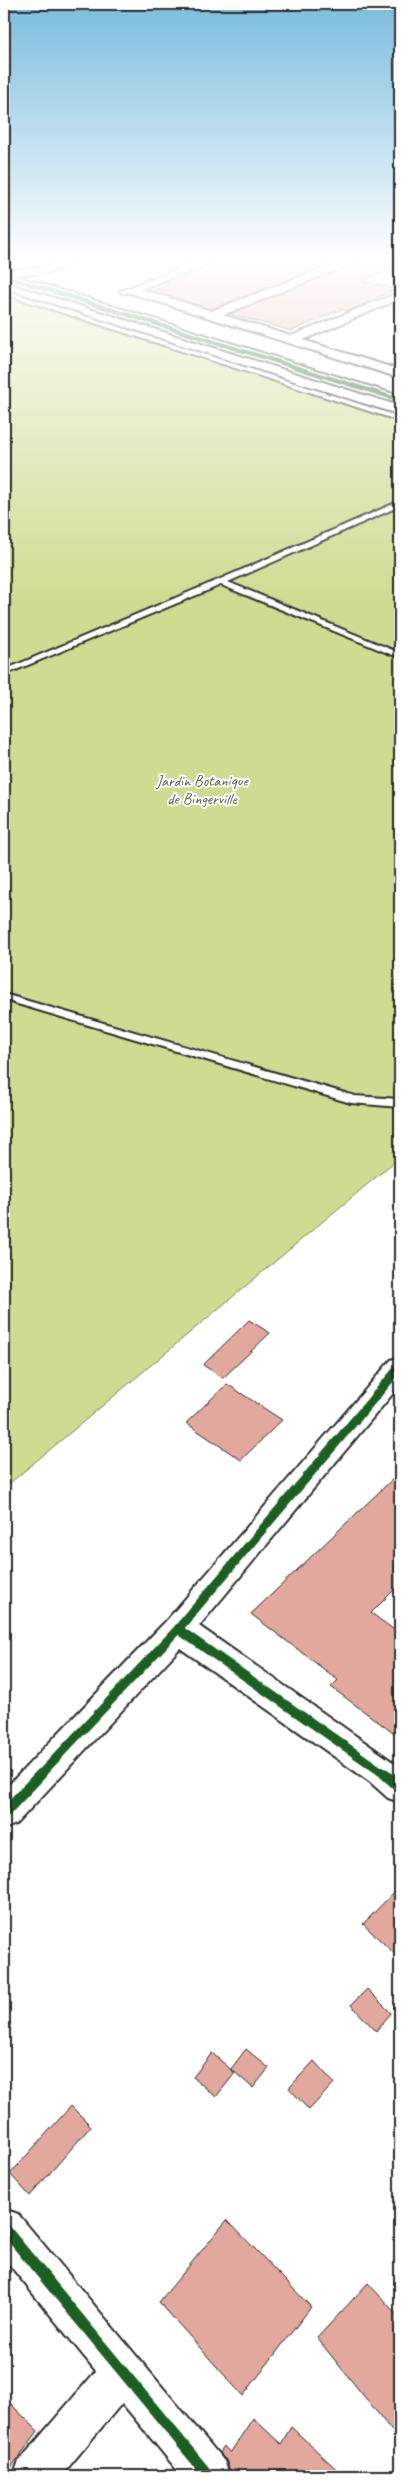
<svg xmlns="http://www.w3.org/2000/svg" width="404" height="2480" font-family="Caveat,sans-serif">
<rect width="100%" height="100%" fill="#fff"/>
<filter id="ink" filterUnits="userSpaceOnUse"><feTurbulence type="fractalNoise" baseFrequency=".02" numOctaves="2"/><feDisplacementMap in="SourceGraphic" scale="10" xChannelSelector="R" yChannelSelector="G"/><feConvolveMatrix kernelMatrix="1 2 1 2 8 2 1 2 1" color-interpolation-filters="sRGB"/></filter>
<g filter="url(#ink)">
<path fill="#cddc90" stroke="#7c845e" d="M4 294 400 422V1157L4 1488Z"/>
<g fill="#e2a89e" stroke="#2b2b2b">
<path d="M167 258H204L176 268 166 266Z"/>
<path d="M227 258H345L211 309 152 291Z"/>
<path d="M365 260 394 267 363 281 396 289 364 304 348 311 342 309 292 331 230 314Z"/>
<path d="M249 1320 270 1333 223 1378 203 1365Z"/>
<path d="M227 1384 282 1420 241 1460 186 1423Z"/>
<path d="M400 1472V1584L371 1613 400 1634V1738L331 1687 338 1680 251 1614Z"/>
<path d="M400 1886V1959L363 1924Z"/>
<path d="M367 1989 391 2013 376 2031 351 2005Z"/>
<path d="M246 2049 269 2068 253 2088 231 2069Z"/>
<path d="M212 2053 235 2073 216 2097 193 2077Z"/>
<path d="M314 2061 334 2083 309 2110 289 2088Z"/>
<path d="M71 2106 91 2126 30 2196 10 2174Z"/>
<path d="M227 2220 311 2307 243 2396 159 2302Z"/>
<path d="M368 2283 400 2318V2441L317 2338Z"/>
<path d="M4 2397 38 2431 5 2476H4Z"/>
<path d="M253 2418 281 2444 291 2427 344 2476H232L226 2460 219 2453 224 2446 230 2453Z"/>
</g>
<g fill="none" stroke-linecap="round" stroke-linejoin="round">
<defs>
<g id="service">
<path d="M4 290 400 417V421L4 294Z"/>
<path d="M400 501V506L228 582 400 653V658L221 585 4 675V670L218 580Z"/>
<path d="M4 994 355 1096 400 1099V1107L351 1103 4 1000Z"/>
</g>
<g id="minor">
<path d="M72 258H89L47 273 13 275 400 396V404L4 280 6 270 46 267Z"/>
<path d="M209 258H225L141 289 211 311 350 258H366L223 315 291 336 400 292V299L303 340 400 370V378L130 293H122L120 291Z"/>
<path d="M392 258H400V262Z"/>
<path d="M400 1357V1385L199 1626 400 1767V1802L388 1798 369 1781 180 1648 16 1824 4 1829V1790L167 1620 391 1360Z"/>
<path d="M4 2209 18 2214 224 2461 230 2476H182L122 2403 61 2476H13L19 2461 96 2371 4 2258Z"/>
</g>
</defs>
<use href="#service" stroke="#2b2b2b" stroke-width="4"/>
<use href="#minor" stroke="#2b2b2b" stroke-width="4"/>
<use href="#service" fill="#fff" fill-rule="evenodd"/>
<use href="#minor" fill="#fff" fill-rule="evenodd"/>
<defs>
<path id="cycleway-far2" d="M4 276 400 400"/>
<g id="cycleway-far1">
<path d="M178 1629 386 1775"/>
<path d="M40 1775 178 1629 400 1367"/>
</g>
<g id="cycleway">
<path d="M385 1774 400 1787"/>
<path d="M4 1813 41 1774"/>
<path d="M4 2228 209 2476"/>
</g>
</defs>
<use href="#cycleway-far2" stroke="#fff" stroke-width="5.5"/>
<use href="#cycleway-far1" stroke="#fff" stroke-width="12"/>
<use href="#cycleway" stroke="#fff" stroke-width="14"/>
<use href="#cycleway-far2" stroke="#1b5e20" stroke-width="4"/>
<use href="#cycleway-far1" stroke="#1b5e20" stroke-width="9"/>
<use href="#cycleway" stroke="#1b5e20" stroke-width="11"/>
</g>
</g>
<linearGradient id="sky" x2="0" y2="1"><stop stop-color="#7bbcde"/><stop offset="0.43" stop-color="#fff"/><stop offset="1" stop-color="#fff" stop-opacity="0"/></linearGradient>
<rect width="404" height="605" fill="url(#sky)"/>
<g text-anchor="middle" stroke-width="4" stroke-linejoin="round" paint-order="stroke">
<g font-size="16" fill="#5c6049" stroke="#fff">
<text x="202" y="786">Jardin Botanique<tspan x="202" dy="18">de Bingerville</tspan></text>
</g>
</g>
<rect width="404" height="2480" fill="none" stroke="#fff" stroke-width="20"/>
<rect x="10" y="10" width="384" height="2460" fill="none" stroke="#2b2b2b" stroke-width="2" filter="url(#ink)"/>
</svg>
